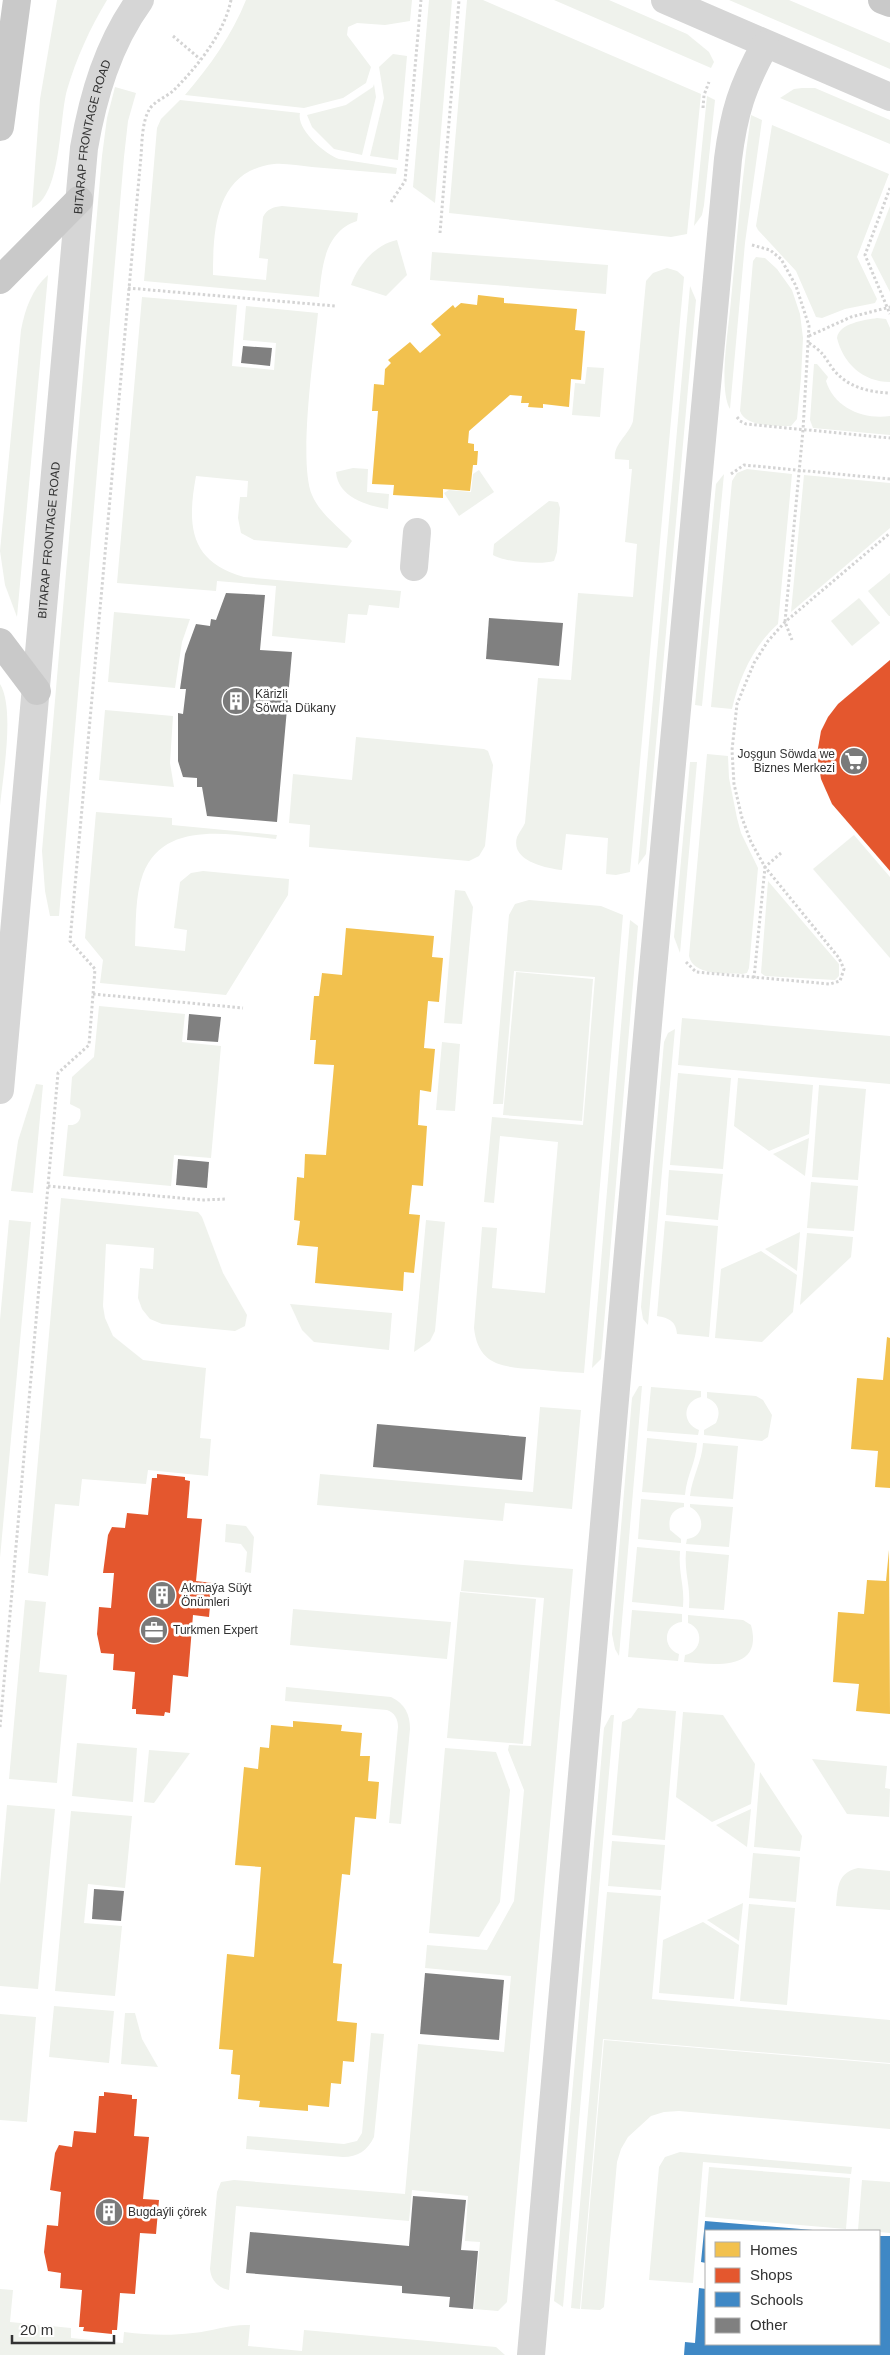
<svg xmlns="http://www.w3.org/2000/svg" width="890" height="2355" font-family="Arial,sans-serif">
<rect width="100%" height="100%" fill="#fff"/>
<g fill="#eff2ec">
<path d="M57 0H107C90 28 76 59 67 90 59 119 62 195 32 208L40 99Z"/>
<path d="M246 0H412L410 21 385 25 357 23 348 27 347 35 371 67 366 83 343 98 304 108 185 95C210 66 232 35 246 0Z"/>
<path d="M429 0H452L435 203 413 187Z"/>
<path d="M467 0H483L701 94 687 234 671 237 449 213Z"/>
<path d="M554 0H609L687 34 709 52 714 62 711 68Z"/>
<path d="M729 0H789L890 43V69Z"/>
<path d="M393 54 407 56 398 160 370 156 384 98 379 67Z"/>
<path d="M374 84 376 97 362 155 334 149 312 127 307 115 346 105 373 87Z"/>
<path d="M115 87 136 93 128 121 124 157 59 916H50L45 891 42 851 102 156 107 118Z"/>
<path d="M802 88H815L890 120V144L780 98 794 89Z"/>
<path d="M707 96 715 100 704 205 702 215 694 226Z"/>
<path d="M180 100 300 113C296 129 325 154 339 159L397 168 396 174C368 172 340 169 312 167 300 166 286 163 274 164 216 171 213 228 213 275L266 280 268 259 259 258 263 217C267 209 273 207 282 206L358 213 357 221C324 232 322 268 319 297L144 281 157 128 161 119Z"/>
<path d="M751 115 762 120 745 243 730 409C718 389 729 326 731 300 737 238 742 177 751 115Z"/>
<path d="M772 125 889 174 857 257 877 299 875 303 845 309 822 318 816 317 796 271 758 230 756 226Z"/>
<path d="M890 206V292L871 255Z"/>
<path d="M397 240 407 275 386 296 351 285C358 265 376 244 397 240Z"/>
<path d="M432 252 608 265 606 294 430 280Z"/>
<path d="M756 257 765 258 777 269 792 290 800 314 803 338 801 378 797 419 791 426C777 426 745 427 740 411L753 261Z"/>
<path d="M667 268 677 271 684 277 630 872 616 875 606 874 608 838 566 834 562 870C546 868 510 861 517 837 519 832 523 828 525 823L538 678 571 680 578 593 633 597 637 544 625 542 632 469H629V460L615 459C613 444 629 435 633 421L646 281 653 273Z"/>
<path d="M48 275 17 617 5 585 0 551 21 330C25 309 32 289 48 275Z"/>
<path d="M690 286 696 300 646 854 638 865Z"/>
<path d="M142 297 237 305 232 366 274 370 276 343 243 340 246 306 318 313C314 353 298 462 312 495 320 514 339 527 352 541L347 548 254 540 241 533 238 518 240 497H247L248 481 196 476C187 525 189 562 244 577L401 591 399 608 369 605 367 615 348 614 345 643 272 636 276 586 217 581 216 591 117 583Z"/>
<path d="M877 318 886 319 890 328V382C863 382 843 363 837 338 839 323 865 320 877 318Z"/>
<path d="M814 364H817L828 377 826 381C834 408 864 420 890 416V435L813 428 810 420Z"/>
<path d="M587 367 604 368 600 417 572 415 575 383 585 384Z"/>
<path d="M353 468 368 469 367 492 389 494 388 509C367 506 338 497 336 472Z"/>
<path d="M747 469 792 474 778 624C754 645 739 678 732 709L711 707 732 481 737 473Z"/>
<path d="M479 470 494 492 459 516 444 493 449 490 471 492 473 474Z"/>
<path d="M724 474 702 706 695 705 716 484Z"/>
<path d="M804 475 890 483V528L791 612Z"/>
<path d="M549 501 558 502 560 508 557 552 554 561C542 565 503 562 493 555L494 544Z"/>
<path d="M890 573V616H889L868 591Z"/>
<path d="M859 598 880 623 852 646 831 621Z"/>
<path d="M114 612 190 619 182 642 175 688 108 682Z"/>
<path d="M0 684C15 708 3 776 0 806Z"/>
<path d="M105 710 173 716 170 763 174 787 99 780Z"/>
<path d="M356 737 484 749 488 751 493 765 485 846 479 856 469 861 309 847 310 825 289 823 293 774 352 780Z"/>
<path d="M707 754 728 756 729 778 737 818 741 833 758 868 749 968 747 973 742 974C726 973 693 976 689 956Z"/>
<path d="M690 762H697L680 953 674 937Z"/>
<path d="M96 812 172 818V825L277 835 276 839C232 835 164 819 143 874 135 895 136 923 135 946L185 951 187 930 174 928 180 882 191 873 203 871 289 879 288 895 226 995 100 983 103 960 85 938Z"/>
<path d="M854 835 890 877V958L813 869Z"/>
<path d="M768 881 839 964V976L835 980 765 976 761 973Z"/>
<path d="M455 890 465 891 473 907 462 1024 444 1023Z"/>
<path d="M529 900 601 906 623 915 584 1373C567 1372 550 1371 533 1369 502 1367 478 1365 474 1328L482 1227 497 1228 492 1288 545 1293 558 1142 500 1136 494 1203 484 1202 492 1117 583 1125 595 977 514 971 503 1104H493L509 915 515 904Z"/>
<path d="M630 920 638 926 601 1359 592 1368Z"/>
<path d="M516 972 593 979 582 1121 503 1115Z"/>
<path d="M99 1006 185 1014 182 1042 221 1046 211 1158 174 1155 171 1186 63 1176 68 1125C79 1126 82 1118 80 1109L70 1104 72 1077 94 1057Z"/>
<path d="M682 1018 890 1036V1084L678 1065Z"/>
<path d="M675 1029 648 1325 643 1319 641 1307 664 1042 668 1033Z"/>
<path d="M442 1042 460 1044 455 1111 436 1110Z"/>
<path d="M678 1073 731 1078 723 1169 670 1165Z"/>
<path d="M738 1078 813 1085 809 1134 769 1151 734 1126Z"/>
<path d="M36 1084 43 1085 33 1193 11 1191 18 1141Z"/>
<path d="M819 1085 866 1089 858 1180 812 1177Z"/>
<path d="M809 1138 805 1176 773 1154Z"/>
<path d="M669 1170 723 1174 718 1220 666 1215Z"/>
<path d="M811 1182 858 1186 854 1231 807 1228Z"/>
<path d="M61 1198 198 1212 202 1217 223 1273 247 1315 245 1326 235 1331 162 1324 150 1319 142 1309 138 1298 140 1268 153 1269 154 1248 106 1244 103 1306 105 1318 113 1336 143 1360 206 1368 200 1438 211 1439 208 1476 148 1470 146 1484 82 1479 79 1506 55 1504 48 1576 28 1573Z"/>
<path d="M9 1220 31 1222 0 1558V1320Z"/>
<path d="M426 1220 445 1222 435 1331 430 1341 414 1352Z"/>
<path d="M665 1221 718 1226 709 1337 677 1334C676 1321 669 1318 657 1316Z"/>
<path d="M800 1232 797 1271 765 1249Z"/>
<path d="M807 1233 853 1237 851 1257 800 1305Z"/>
<path d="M761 1251 797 1275 793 1312 762 1342 715 1338 721 1269Z"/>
<path d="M290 1304 392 1313 389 1350 314 1342 302 1330Z"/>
<path d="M639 1386H642L619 1656 615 1649 612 1634 632 1398Z"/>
<path d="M651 1387 701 1391V1397C683 1401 681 1423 699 1430L698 1435 647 1431Z"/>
<path d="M707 1392 756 1396 763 1400 772 1415 768 1437 762 1441 704 1435V1430L716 1423C721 1412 719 1403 707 1398Z"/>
<path d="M540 1407 581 1410 572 1509 505 1503 503 1521 317 1505 320 1474 533 1492Z"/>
<path d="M647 1438 697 1443C696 1463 687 1474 685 1495L642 1492Z"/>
<path d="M703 1443 738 1446 733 1499 690 1496C692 1477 702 1462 703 1443Z"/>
<path d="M641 1499 684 1503V1507C671 1509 668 1519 670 1530L681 1539V1543L638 1539Z"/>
<path d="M690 1504 733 1507 729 1547 686 1544 687 1539C706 1537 705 1514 690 1507Z"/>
<path d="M226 1524 246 1526 254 1537 251 1573 245 1572 247 1552 241 1544 225 1542Z"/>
<path d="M637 1547 680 1551C678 1573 685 1586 683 1607L632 1602Z"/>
<path d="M686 1551 729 1555 724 1610 689 1608C691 1586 684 1573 686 1551Z"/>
<path d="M464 1560 573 1569 507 2302 498 2311 474 2309 480 2242 465 2241 468 2196 412 2190 409 2221 236 2206 229 2290C218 2288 211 2280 210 2269L217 2192 221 2182 234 2180 405 2194 418 2044 504 2052 511 1976 425 1968 427 1945 487 1950 514 1901 524 1790 508 1750 509 1745 531 1746 544 1598 461 1591Z"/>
<path d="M460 1592 536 1599 523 1744 447 1738Z"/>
<path d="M25 1600 46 1602 39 1672 67 1675 57 1783 9 1779Z"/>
<path d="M293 1609 451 1622 447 1659 290 1645Z"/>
<path d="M632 1610 682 1614V1622C663 1624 662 1648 679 1654L678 1661 628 1657Z"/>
<path d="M688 1615 743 1620 751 1625C764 1673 712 1664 684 1662L685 1655C702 1652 705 1629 688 1623Z"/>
<path d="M286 1687 391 1697C405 1704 410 1714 410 1729L401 1824 389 1823 398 1727C398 1719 395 1713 387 1710L285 1701Z"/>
<path d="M638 1708 676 1711 665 1840 612 1835 622 1722 631 1718Z"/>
<path d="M683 1712 723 1715 755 1764 751 1804 712 1822 676 1797Z"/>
<path d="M611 1715H614L563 2307 554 2301 604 1728Z"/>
<path d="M77 1743 137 1748 133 1802 72 1796Z"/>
<path d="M445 1748 496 1752 510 1790 500 1902 479 1937 429 1933Z"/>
<path d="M149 1750 190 1753 154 1803 144 1802Z"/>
<path d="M812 1759 887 1766 885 1788 890 1789 889 1817 847 1814Z"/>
<path d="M760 1772 802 1836 800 1851 754 1847Z"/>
<path d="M7 1805 55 1809 38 1989 0 1986V1885Z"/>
<path d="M751 1809 747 1847 716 1825Z"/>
<path d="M71 1811 132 1816 125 1888 88 1884 84 1923 122 1926 115 1996 55 1991Z"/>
<path d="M612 1841 665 1845 661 1890 608 1886Z"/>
<path d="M753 1853 800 1857 796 1902 749 1898Z"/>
<path d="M858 1868 890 1871V1910L836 1906C838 1887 837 1873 858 1868Z"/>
<path d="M607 1892 661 1896 652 1999 890 2020V2063L603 2039 580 2309 571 2308Z"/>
<path d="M743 1903 739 1941 707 1920Z"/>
<path d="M749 1904 795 1908 787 2005 740 2001Z"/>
<path d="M703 1922 739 1945 734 1999 659 1993 663 1940Z"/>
<path d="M54 2006 114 2011 109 2063 49 2057Z"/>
<path d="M125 2013H135L142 2039 158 2067 121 2064Z"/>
<path d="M0 2014 36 2017 27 2122 0 2120Z"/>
<path d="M371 2033 384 2034 374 2137C367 2151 358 2157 343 2157L246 2149 247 2136 344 2144 357 2141 362 2133Z"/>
<path d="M604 2040 890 2064V2129L679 2111 664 2112 651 2116 628 2137 621 2149 617 2162 604 2307 600 2310 581 2309Z"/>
<path d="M680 2152 852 2167 851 2174 703 2162 693 2283 649 2280 659 2167 665 2157Z"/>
<path d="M709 2167 850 2178 846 2229 705 2217Z"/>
<path d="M862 2180 890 2182V2233L858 2230Z"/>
<path d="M0 2289 13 2290 10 2322 71 2328V2338L123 2343 124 2332C148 2335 169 2336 193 2333 213 2331 230 2324 250 2325L248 2346 302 2351 304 2330 496 2347 505 2355H0Z"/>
</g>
<g fill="#f2c14e">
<path d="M478 295 504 298V303L577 309 575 330 585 331 581 380 571 379 569 407 543 404V408L528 407 529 403H521L522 396 510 395 469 431 468 443 474 444V451H478L477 465H473L470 491 443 489V498L393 495 394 485 372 484 378 411H372L374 384 384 385 385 369 391 363 388 360 410 342 420 353 441 335 431 324 453 305 455 308 461 303 477 305Z"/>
<path d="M346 928 434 936 432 957 443 958 439 1002 428 1001 424 1048 435 1049 431 1092 420 1090 418 1125 427 1126 423 1186 412 1185 409 1214 420 1215 414 1273 404 1272 403 1291 315 1283 318 1247 297 1245 300 1221 294 1220 297 1177 304 1178 305 1154 326 1155 334 1065 314 1064 316 1040H310L314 996H319L322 973 342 975Z"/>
<path d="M887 1337 890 1338V1488L875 1487 878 1451 851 1449 857 1378 883 1380Z"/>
<path d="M889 1550 890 1714 856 1711 859 1684 833 1682 838 1612 864 1614 867 1580 886 1581Z"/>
<path d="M293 1721 342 1725 341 1731 362 1733 360 1756H370L368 1781 379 1782 376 1819 355 1817 350 1875 342 1874 333 1963 342 1964 337 2021 357 2023 354 2062 343 2061 341 2084 331 2083 329 2107 308 2105V2111L259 2107 260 2101 238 2099 240 2075 231 2074 233 2050 219 2049 227 1954 254 1957 261 1867 235 1865 244 1767 258 1769 260 1747 269 1748 271 1725 293 1727Z"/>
</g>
<g fill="#e4572e">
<path d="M890 660V871L832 804 821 779 817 754 821 731 828 717 838 704Z"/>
<path d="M157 1474 185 1477V1480L190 1481 187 1518 202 1519 196 1581 212 1583 209 1617 193 1615 188 1677 173 1675 170 1713 165 1712 164 1716 136 1714V1709H132L135 1672 113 1670 114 1654 101 1653 97 1634 99 1607 111 1608 114 1573H103L108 1535 112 1527 125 1528 127 1513 148 1515 152 1478H157Z"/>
<path d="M104 2092 132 2095V2099H137L134 2136 149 2137 143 2199 159 2200 156 2234 140 2233 135 2294 120 2293 117 2330H112V2334L83 2331 84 2327H79L82 2290 60 2288 61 2273 48 2271 44 2252 47 2225 58 2226 61 2192 50 2190 55 2153 59 2145 72 2147 74 2131 96 2133 99 2096H104Z"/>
</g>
<g fill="#3f88c5">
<path d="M705 2221 813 2230V2231H706V2263L701 2262Z"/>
<path d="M879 2236H890V2355H684L685 2342 695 2343 699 2288 706 2289V2344H879Z"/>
</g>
<g fill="#808080">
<path d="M243 346 272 348 270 366 241 363Z"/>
<path d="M226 593 265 595 260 650 292 652 277 822 207 816 202 787H197V778L183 777 178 761V713L183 714 186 689H180L185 654 196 624 210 626 211 619 216 620Z"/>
<path d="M489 618 563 623 559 666 486 659Z"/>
<path d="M189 1014 221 1017 218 1042 187 1040Z"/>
<path d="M178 1159 209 1162 207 1188 176 1185Z"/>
<path d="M377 1424 526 1437 522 1480 373 1467Z"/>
<path d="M94 1889 124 1891 121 1921 92 1919Z"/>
<path d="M425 1973 504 1980 499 2040 420 2034Z"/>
<path d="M413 2196 466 2200 461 2250 478 2251 473 2309 449 2307 450 2297 402 2293V2286L246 2273 250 2232 409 2246Z"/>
</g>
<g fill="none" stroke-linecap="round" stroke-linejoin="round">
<g stroke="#d4d4d4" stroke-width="3" stroke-dasharray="2.5 2.5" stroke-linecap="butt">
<path d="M173 36 200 59"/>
<path d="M703 108 704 95 709 82"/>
<path d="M890 188 865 255 890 314"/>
<path d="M391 202 405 181 421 0"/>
<path d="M440 233 459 0"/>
<path d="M752 245 770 250 781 259 796 286 809 326 803 430 785 622 792 640"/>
<path d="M128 288 335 306"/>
<path d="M809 336 851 317 890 307"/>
<path d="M809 343C824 353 823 355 833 369 847 387 868 392 890 393"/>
<path d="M737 417 740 421 746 424 890 438"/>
<path d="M731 474 744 465 890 479"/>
<path d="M686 962 696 972 830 984 840 981 844 969 839 958 765 867 781 853"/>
<path d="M754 978 765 867 751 842 742 818 734 784 732 750 737 704 754 663 768 641 785 622 890 533"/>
<path d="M93 994 243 1008"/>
<path d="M48 1186 202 1200 227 1199"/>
<path d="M0 1727 58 1073 89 1045 95 969 70 941 141 156C142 143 142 122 149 110 153 102 166 97 173 91 197 67 224 34 231 0"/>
</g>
<g stroke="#d6d6d6" stroke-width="28">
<path d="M665 0 890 97"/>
<path d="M414 567 417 532"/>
<path id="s1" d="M0 1090 84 148C93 96 108 44 140 0"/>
<path d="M531 2355 651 990 728 159C734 112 742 87 765 45"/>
</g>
<g stroke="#c9c9c9" stroke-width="28">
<path d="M882 0 890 3"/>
<path d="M0 127 17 0"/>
<path d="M0 280 79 200"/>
<path d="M0 642 37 691"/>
</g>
</g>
<defs>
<symbol id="building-disc" viewBox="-11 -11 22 22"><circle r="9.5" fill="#7a7a7a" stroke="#fff"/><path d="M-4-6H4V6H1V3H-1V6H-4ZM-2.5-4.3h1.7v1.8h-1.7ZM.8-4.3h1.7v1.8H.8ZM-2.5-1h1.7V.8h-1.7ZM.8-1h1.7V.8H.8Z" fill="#fff"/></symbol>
<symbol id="supermarket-disc" viewBox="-11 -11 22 22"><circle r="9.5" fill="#7a7a7a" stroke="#fff"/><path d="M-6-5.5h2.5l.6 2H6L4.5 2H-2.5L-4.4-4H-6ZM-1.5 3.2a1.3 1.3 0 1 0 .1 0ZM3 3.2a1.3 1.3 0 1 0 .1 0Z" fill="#fff"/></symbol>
<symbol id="office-disc" viewBox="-11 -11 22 22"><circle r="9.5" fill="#7a7a7a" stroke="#fff"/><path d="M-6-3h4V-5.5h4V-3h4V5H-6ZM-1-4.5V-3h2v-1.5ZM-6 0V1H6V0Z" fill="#fff"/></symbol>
</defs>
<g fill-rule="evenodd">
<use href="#building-disc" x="220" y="685" width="32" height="32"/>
<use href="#supermarket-disc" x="838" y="745" width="32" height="32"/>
<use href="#building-disc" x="146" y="1579" width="32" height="32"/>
<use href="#office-disc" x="138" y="1614" width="32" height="32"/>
<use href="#building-disc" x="93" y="2196" width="32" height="32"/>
</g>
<g text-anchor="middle" stroke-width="5" stroke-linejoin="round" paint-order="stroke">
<g font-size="12" fill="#323232" stroke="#fff">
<text dy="4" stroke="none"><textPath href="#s1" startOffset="958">BITARAP FRONTAGE ROAD</textPath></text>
<text dy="4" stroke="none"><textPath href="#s1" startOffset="552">BITARAP FRONTAGE ROAD</textPath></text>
</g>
<g font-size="12" fill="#323232" stroke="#fff" text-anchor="start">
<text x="255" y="698">Kärizli<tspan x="255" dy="14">Söwda Dükany</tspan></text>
<text x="835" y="758" text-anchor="end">Joşgun Söwda we<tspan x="835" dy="14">Biznes Merkezi</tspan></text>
<text x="181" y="1592">Akmaýa Süýt<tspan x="181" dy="14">Önümleri</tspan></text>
<text x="173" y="1634">Turkmen Expert</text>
<text x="128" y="2216">Bugdaýli çörek</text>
</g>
</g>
<rect x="705" y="2230" width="175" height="115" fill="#ffffff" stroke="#adadad"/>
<rect x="715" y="2242" width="25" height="15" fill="#f2c14e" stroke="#adadad"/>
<text x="750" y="2255" font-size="15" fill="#323232">Homes</text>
<rect x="715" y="2268" width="25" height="15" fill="#e4572e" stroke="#adadad"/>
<text x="750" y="2280" font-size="15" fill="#323232">Shops</text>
<rect x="715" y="2292" width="25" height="15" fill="#3f88c5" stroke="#adadad"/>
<text x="750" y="2305" font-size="15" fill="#323232">Schools</text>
<rect x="715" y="2318" width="25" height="15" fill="#808080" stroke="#adadad"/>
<text x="750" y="2330" font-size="15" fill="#323232">Other</text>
<path d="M12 2335v8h102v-8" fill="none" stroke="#323232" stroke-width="2.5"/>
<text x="20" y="2335" font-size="15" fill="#323232" stroke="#ffffff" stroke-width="4" paint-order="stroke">20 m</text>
</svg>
